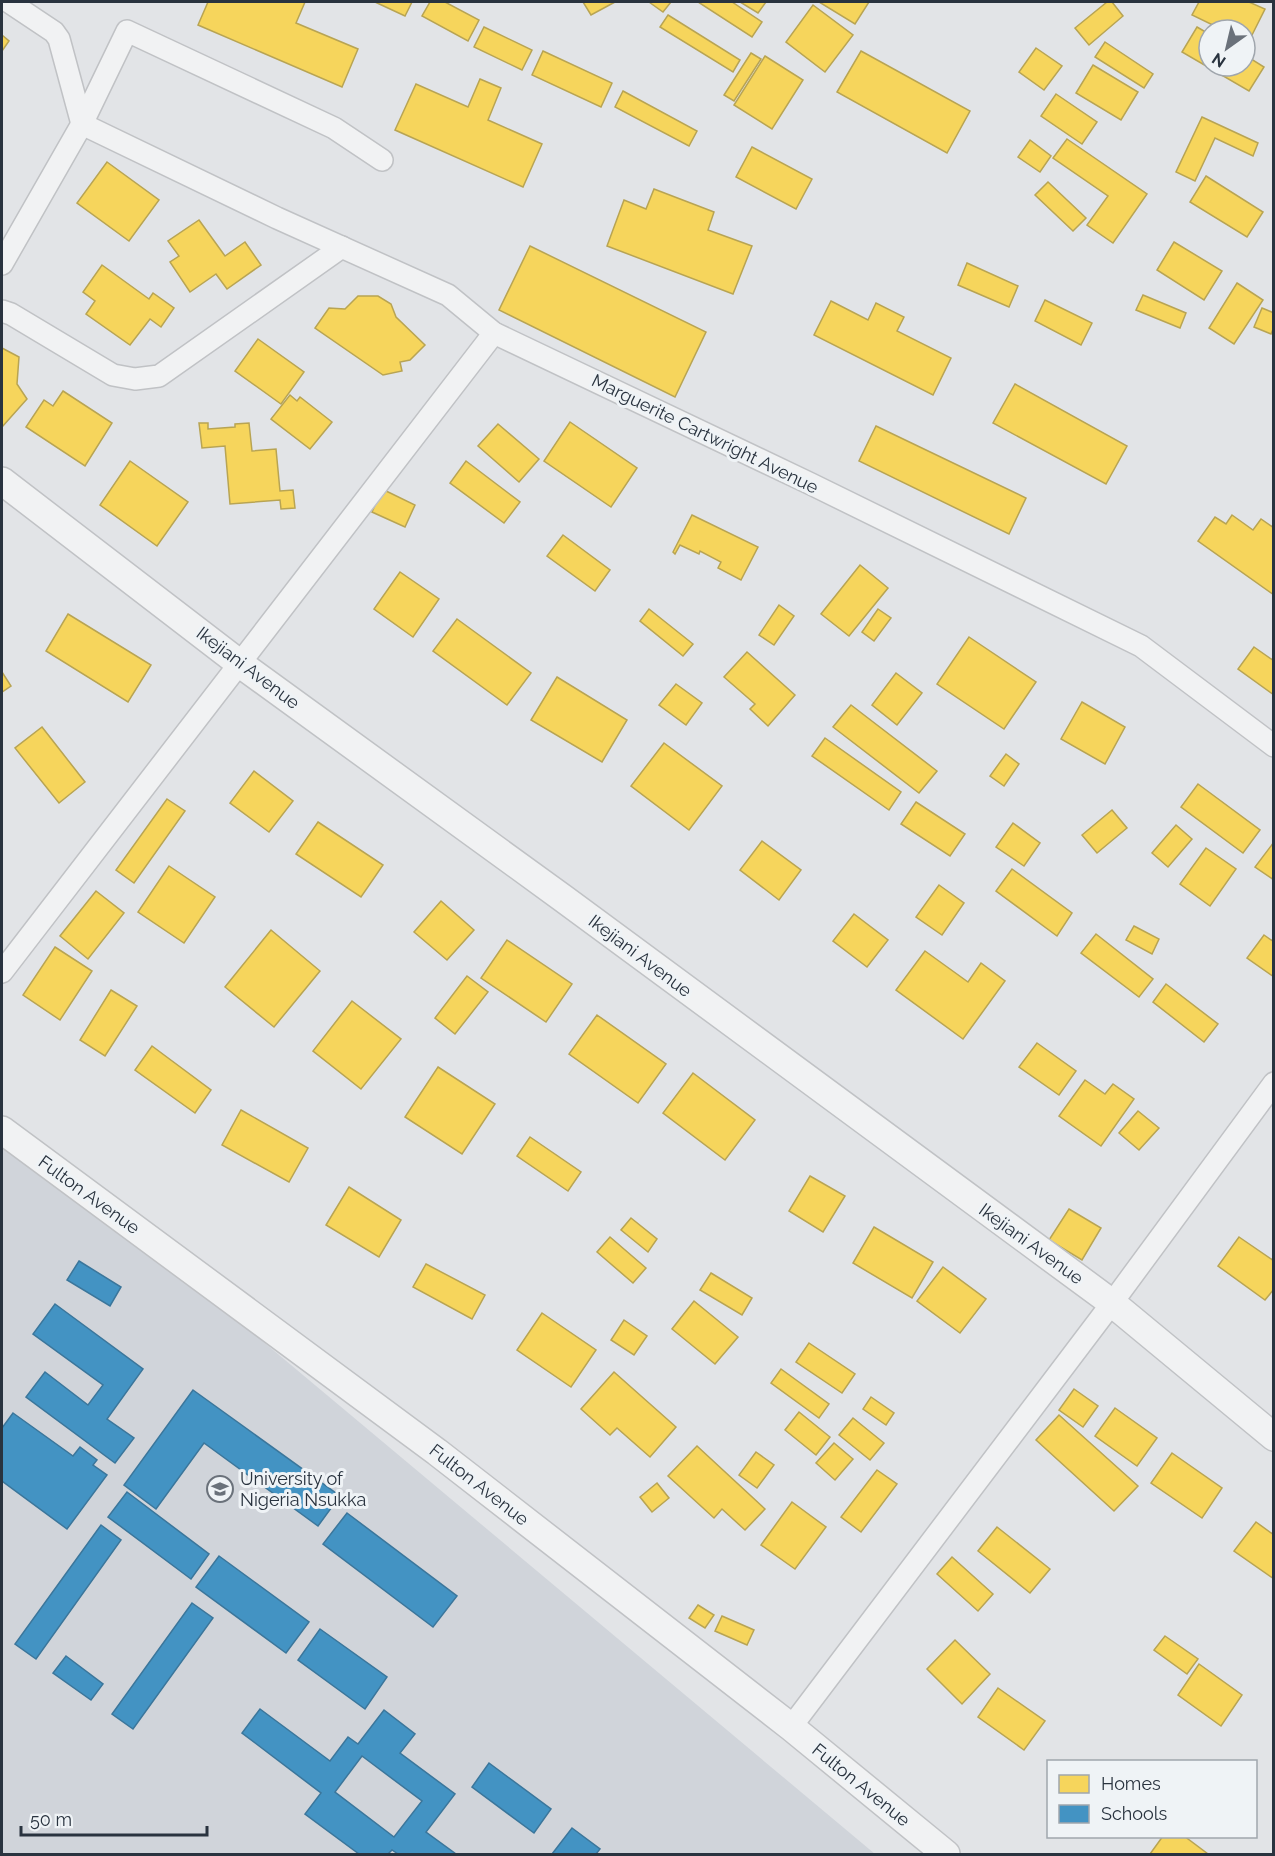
<svg xmlns="http://www.w3.org/2000/svg" width="1275" height="1856" font-family="Raleway,sans-serif">
<rect width="100%" height="100%" fill="#e2e4e7"/>
<path fill="#d0d4da" d="M2 1123 875 1854H2Z"/>
<g fill="#f6d55c" stroke="#b8a453" stroke-width="1.5">
<path d="M208 2H305L296 23 358 49 342 87 198 25Z"/>
<path d="M375 2H412L405 16Z"/>
<path d="M430 2H445L479 20 468 41 422 16Z"/>
<path d="M583 2H615L591 15Z"/>
<path d="M649 2H671L663 12Z"/>
<path d="M698 2H732L762 22 752 37Z"/>
<path d="M740 2H766L758 13Z"/>
<path d="M819 2H869L855 24Z"/>
<path d="M1107 2H1112L1123 16 1089 45 1075 28Z"/>
<path d="M1199 2H1249L1265 9 1248 43 1245 41V30H1223L1192 15Z"/>
<path d="M813 5 853 35 825 72 786 42Z"/>
<path d="M668 15 740 60 733 72 660 27Z"/>
<path d="M484 27 532 50 522 70 474 47Z"/>
<path d="M1197 27 1209 34V66H1245V55L1264 67 1249 91 1182 52Z"/>
<path d="M2 35 9 41 2 51Z"/>
<path d="M1105 42 1153 74 1144 88 1095 57Z"/>
<path d="M1036 48 1062 66 1044 90 1019 72Z"/>
<path d="M543 51 612 83 601 107 532 75Z"/>
<path d="M861 51 970 111 947 153 837 92Z"/>
<path d="M751 53 761 59 734 101 724 95Z"/>
<path d="M765 56 803 80 772 129 734 105Z"/>
<path d="M1093 65 1138 92 1121 120 1076 93Z"/>
<path d="M480 79 501 88 488 120 542 144 523 187 395 130 416 84 468 107Z"/>
<path d="M623 91 697 131 689 146 615 107Z"/>
<path d="M1056 94 1097 122 1082 144 1041 116Z"/>
<path d="M1202 117 1258 143 1253 156 1215 138 1195 181 1176 172Z"/>
<path d="M1067 139 1147 194 1113 243 1087 225 1108 196 1053 158Z"/>
<path d="M1030 140 1051 156 1040 172 1018 157Z"/>
<path d="M752 147 812 179 796 209 736 177Z"/>
<path d="M107 162 159 200 129 241 77 203Z"/>
<path d="M1206 176 1263 212 1247 237 1190 202Z"/>
<path d="M1048 182 1086 218 1073 231 1035 195Z"/>
<path d="M654 189 714 212 708 230 752 246 733 294 607 246 624 200 646 209Z"/>
<path d="M199 220 225 256 245 242 261 265 227 289 216 274 190 292 170 262 179 256 168 241Z"/>
<path d="M1174 242 1222 271 1204 300 1157 270Z"/>
<path d="M530 246 706 332 675 397 499 310Z"/>
<path d="M967 263 1018 286 1009 307 958 285Z"/>
<path d="M102 265 149 299 153 293 174 308 161 327 150 319 130 345 86 314 95 301 83 292Z"/>
<path d="M1237 283 1263 300 1234 344 1209 328Z"/>
<path d="M1143 295 1186 313 1180 328 1136 310Z"/>
<path d="M358 296H378L391 304 396 317 425 345 410 360 400 362 402 371 383 375 315 328 329 308 345 309Z"/>
<path d="M1045 300 1092 323 1081 345 1035 321Z"/>
<path d="M831 301 868 320 876 303 904 317 897 331 951 358 933 395 814 335Z"/>
<path d="M1262 308 1274 313V327L1271 334 1254 327Z"/>
<path d="M258 339 304 372 281 404 235 371Z"/>
<path d="M2 348 19 357 17 384 27 399 2 427Z"/>
<path d="M1015 384 1127 446 1106 484 993 423Z"/>
<path d="M63 391 112 423 85 466 26 427 44 400 53 406Z"/>
<path d="M290 395 297 401 300 397 332 422 310 449 271 419Z"/>
<path d="M570 422 637 468 611 507 544 461Z"/>
<path d="M199 423H208V429L235 427V424L249 423 252 451 276 449 280 491 293 490 295 508 281 509 280 500 230 504 225 446 202 448Z"/>
<path d="M498 424 539 459 519 482 478 446Z"/>
<path d="M876 426 1026 498 1009 534 859 461Z"/>
<path d="M130 461 188 502 157 546 100 505Z"/>
<path d="M466 461 520 502 504 523 450 483Z"/>
<path d="M382 489 415 505 405 527 372 512Z"/>
<path d="M692 515 758 547 741 580 718 568 721 562 700 551 699 554 680 545 675 554 673 552Z"/>
<path d="M1232 515 1253 530 1261 519 1274 528V595L1198 541 1215 517 1226 524Z"/>
<path d="M563 535 610 570 595 591 547 556Z"/>
<path d="M860 565 888 588 849 636 821 614Z"/>
<path d="M400 572 439 599 413 637 374 609Z"/>
<path d="M779 605 794 616 774 645 759 635Z"/>
<path d="M649 609 693 644 683 656 640 621Z"/>
<path d="M878 609 891 618 874 641 862 632Z"/>
<path d="M68 614 151 665 128 702 46 651Z"/>
<path d="M457 619 531 673 507 705 433 651Z"/>
<path d="M969 637 1036 682 1004 729 937 684Z"/>
<path d="M1254 647 1274 661V695L1238 669Z"/>
<path d="M747 652 795 695 768 726 750 709 755 704 724 677Z"/>
<path d="M2 672 11 686 2 692Z"/>
<path d="M896 673 922 693 897 725 872 705Z"/>
<path d="M557 677 627 720 602 762 531 720Z"/>
<path d="M676 684 702 703 686 725 659 705Z"/>
<path d="M1082 702 1125 727 1105 764 1061 739Z"/>
<path d="M851 705 937 771 919 793 833 727Z"/>
<path d="M42 727 85 782 59 803 15 748Z"/>
<path d="M825 738 901 792 889 810 812 756Z"/>
<path d="M664 743 722 786 689 830 631 786Z"/>
<path d="M1006 754 1019 764 1004 786 990 776Z"/>
<path d="M254 771 293 801 269 832 230 803Z"/>
<path d="M1198 784 1260 830 1243 853 1181 807Z"/>
<path d="M167 799 185 811 134 883 116 870Z"/>
<path d="M916 802 965 834 950 856 901 824Z"/>
<path d="M1112 810 1127 828 1097 853 1082 835Z"/>
<path d="M318 822 383 865 361 897 296 854Z"/>
<path d="M1013 823 1040 843 1024 866 996 847Z"/>
<path d="M1176 825 1192 839 1168 867 1152 853Z"/>
<path d="M762 841 801 870 779 900 740 870Z"/>
<path d="M1274 842V880L1255 867Z"/>
<path d="M1206 848 1236 869 1210 906 1180 884Z"/>
<path d="M169 866 215 897 184 943 138 912Z"/>
<path d="M1012 869 1072 913 1057 936 996 891Z"/>
<path d="M939 885 964 903 942 935 916 917Z"/>
<path d="M96 891 124 913 88 959 60 936Z"/>
<path d="M441 901 474 930 447 960 414 932Z"/>
<path d="M854 914 888 940 867 967 833 941Z"/>
<path d="M1134 926 1159 939 1152 954 1126 940Z"/>
<path d="M271 930 320 971 274 1027 225 987Z"/>
<path d="M1096 934 1153 979 1139 997 1081 953Z"/>
<path d="M1264 935 1274 942V977L1247 958Z"/>
<path d="M507 940 572 984 546 1022 481 978Z"/>
<path d="M55 947 92 971 60 1020 23 995Z"/>
<path d="M925 951 968 982 981 963 1005 981 963 1039 896 990Z"/>
<path d="M467 976 488 992 455 1034 435 1018Z"/>
<path d="M1166 984 1218 1024 1204 1042 1153 1002Z"/>
<path d="M111 990 137 1006 105 1056 80 1040Z"/>
<path d="M352 1001 401 1039 361 1089 313 1051Z"/>
<path d="M597 1015 666 1064 638 1103 569 1054Z"/>
<path d="M1037 1043 1076 1071 1059 1095 1019 1067Z"/>
<path d="M152 1046 211 1090 195 1113 135 1070Z"/>
<path d="M438 1067 495 1104 462 1154 405 1117Z"/>
<path d="M693 1073 755 1120 725 1160 663 1113Z"/>
<path d="M1085 1080 1105 1094 1113 1084 1134 1099 1101 1146 1059 1116Z"/>
<path d="M241 1110 308 1148 289 1182 222 1145Z"/>
<path d="M1138 1111 1159 1128 1139 1150 1119 1133Z"/>
<path d="M530 1137 581 1172 568 1191 517 1156Z"/>
<path d="M810 1176 845 1196 823 1232 789 1211Z"/>
<path d="M349 1187 401 1220 379 1257 326 1225Z"/>
<path d="M1069 1209 1101 1228 1082 1260 1049 1240Z"/>
<path d="M631 1218 657 1239 648 1252 621 1230Z"/>
<path d="M874 1227 933 1262 912 1298 853 1263Z"/>
<path d="M610 1237 646 1268 633 1283 597 1252Z"/>
<path d="M1239 1237 1274 1261V1289L1265 1300 1218 1266Z"/>
<path d="M426 1264 485 1295 472 1319 413 1287Z"/>
<path d="M943 1267 986 1299 960 1333 917 1301Z"/>
<path d="M711 1273 752 1298 742 1315 700 1290Z"/>
<path d="M694 1301 738 1337 715 1364 672 1329Z"/>
<path d="M542 1313 596 1350 571 1387 517 1350Z"/>
<path d="M624 1320 647 1336 634 1355 611 1340Z"/>
<path d="M809 1343 855 1374 842 1393 796 1362Z"/>
<path d="M781 1369 829 1404 819 1418 771 1383Z"/>
<path d="M614 1372 676 1427 650 1457 617 1428 610 1435 581 1409Z"/>
<path d="M1074 1389 1098 1406 1083 1427 1059 1410Z"/>
<path d="M871 1397 894 1413 886 1425 863 1409Z"/>
<path d="M1115 1408 1157 1438 1137 1466 1095 1436Z"/>
<path d="M799 1412 830 1437 816 1455 785 1430Z"/>
<path d="M1059 1415 1138 1486 1114 1511 1036 1440Z"/>
<path d="M853 1418 884 1443 870 1460 839 1435Z"/>
<path d="M834 1443 853 1459 835 1480 816 1463Z"/>
<path d="M697 1446 765 1509 745 1530 722 1509 714 1518 668 1476Z"/>
<path d="M756 1452 774 1465 757 1488 739 1475Z"/>
<path d="M1172 1453 1222 1488 1202 1518 1151 1483Z"/>
<path d="M877 1470 897 1484 861 1532 841 1517Z"/>
<path d="M657 1483 669 1498 652 1512 640 1497Z"/>
<path d="M792 1502 826 1527 795 1569 761 1545Z"/>
<path d="M1256 1522 1274 1535V1579L1234 1551Z"/>
<path d="M997 1527 1050 1569 1030 1593 978 1551Z"/>
<path d="M952 1557 993 1594 978 1611 937 1574Z"/>
<path d="M698 1605 714 1615 705 1628 689 1618Z"/>
<path d="M722 1616 754 1630 747 1645 715 1631Z"/>
<path d="M1165 1636 1198 1659 1187 1674 1154 1650Z"/>
<path d="M955 1640 990 1674 962 1704 927 1669Z"/>
<path d="M1199 1664 1242 1695 1221 1726 1178 1695Z"/>
<path d="M998 1688 1045 1721 1024 1750 978 1717Z"/>
<path d="M1163 1836H1184L1208 1854H1150Z"/>
</g>
<g fill="#4393c3" stroke="#3b769b" stroke-width="1.5" fill-rule="evenodd">
<path d="M79 1261 121 1287 110 1306 67 1280Z"/>
<path d="M55 1304 143 1369 107 1419 134 1438 115 1463 26 1397 45 1372 88 1405 103 1385 33 1334Z"/>
<path d="M193 1390 340 1496 318 1526 204 1443 156 1509 124 1485Z"/>
<path d="M13 1413 73 1456 80 1447 97 1460 93 1465 107 1475 67 1529 2 1481V1428Z"/>
<path d="M127 1492 209 1554 191 1579 108 1517Z"/>
<path d="M347 1513 457 1596 433 1627 323 1544Z"/>
<path d="M101 1525 121 1540 36 1659 15 1644Z"/>
<path d="M219 1556 309 1622 286 1653 196 1587Z"/>
<path d="M192 1603 213 1618 133 1729 112 1714Z"/>
<path d="M320 1629 387 1677 365 1709 298 1660Z"/>
<path d="M66 1656 103 1684 91 1700 53 1673Z"/>
<path d="M260 1709 330 1761 348 1737 358 1744 384 1710 415 1734 400 1753 455 1794 426 1832 456 1854H398L392 1850 388 1854H359L305 1814 321 1793 242 1733ZM362 1756 422 1801 394 1837 335 1792Z"/>
<path d="M489 1763 551 1809 534 1833 472 1787Z"/>
<path d="M572 1828 600 1849 596 1854H552Z"/>
</g>
<g fill="none" stroke-linecap="round" stroke-linejoin="round">
<defs>
<g id="minor">
<path d="M9 2 54 32 59 39 82 124 277 218 448 295 494 333 811 484 1141 646 1274 746"/>
<path d="M2 264 82 124 127 31 334 128 382 160"/>
<path d="M2 311 11 314 113 375 135 379 159 376 342 247"/>
<path d="M2 972 494 333"/>
<path d="M791 1727 1112 1303 1274 1083"/>
</g>
<g id="tertiary">
<path d="M2 481 239 663 564 899 1112 1303 1274 1437"/>
<path d="M2 1130 437 1452 791 1727 946 1854"/>
</g>
</defs>
<use href="#minor" stroke="#c0c2c5" stroke-width="24"/>
<use href="#tertiary" stroke="#c0c2c5" stroke-width="30"/>
<use href="#minor" stroke="#f1f2f3" stroke-width="21"/>
<use href="#tertiary" stroke="#f1f2f3" stroke-width="27"/>
</g>
<defs>
<symbol id="university-ring" viewBox="-11 -11 22 22"><circle r="9.5" fill="#eff3f6" stroke="#6a717a" stroke-width="1.5"/><path d="M0-5L7-2L0 1L-7-2ZM-4 1L0 2.5L4 1V4Q0 6-4 4Z" fill="#6a717a"/></symbol>
</defs>
<g fill-rule="evenodd">
<use href="#university-ring" x="205" y="1474" width="30" height="30"/>
</g>
<g text-anchor="middle" stroke-width="6" stroke-linejoin="round" paint-order="stroke">
<g font-size="18" fill="#29333f" stroke="#eff3f6">
<text transform="translate(705 434) rotate(26)" y="6">Marguerite Cartwright Avenue</text>
<text transform="translate(248 668) rotate(37)" y="6">Ikejiani Avenue</text>
<text transform="translate(640 956) rotate(37)" y="6">Ikejiani Avenue</text>
<text transform="translate(89 1195) rotate(36)" y="6">Fulton Avenue</text>
<text transform="translate(1031 1244) rotate(36)" y="6">Ikejiani Avenue</text>
<text transform="translate(479 1485) rotate(38)" y="6">Fulton Avenue</text>
<text transform="translate(861 1785) rotate(39)" y="6">Fulton Avenue</text>
</g>
<g font-size="18" fill="#29333f" stroke="#eff3f6" text-anchor="start">
<text x="240" y="1485">University of<tspan x="240" dy="21">Nigeria Nsukka</tspan></text>
</g>
</g>
<rect width="1275" height="1856" fill="none" stroke="#29333f" stroke-width="6"/>
<rect x="1047" y="1760" width="210" height="78" fill="#eff3f6" stroke="#a0a6ad" stroke-width="1.5"/>
<rect x="1059" y="1775" width="30" height="18" fill="#f6d55c" stroke="#a0a6ad" stroke-width="1.5"/>
<text x="1101" y="1790" font-size="18" fill="#29333f">Homes</text>
<rect x="1059" y="1805" width="30" height="18" fill="#4393c3" stroke="#a0a6ad" stroke-width="1.5"/>
<text x="1101" y="1820" font-size="18" fill="#29333f">Schools</text>
<g transform="translate(1227 48) rotate(214)"><circle r="28" fill="#eff3f6" stroke="#a0a6ad" stroke-width="1.5"/>
<path d="M0-4.5L10 22L0 15L-10 22Z" fill="#6a717a"/>
<text y="-9" font-size="16" font-weight="bold" text-anchor="middle" fill="#29333f">N</text>
</g>
<path d="M21 1826v9h186v-9" fill="none" stroke="#29333f" stroke-width="3"/>
<text x="30" y="1826" font-size="18" fill="#29333f" stroke="#eff3f6" stroke-width="4.5" paint-order="stroke">50 m</text>
</svg>
